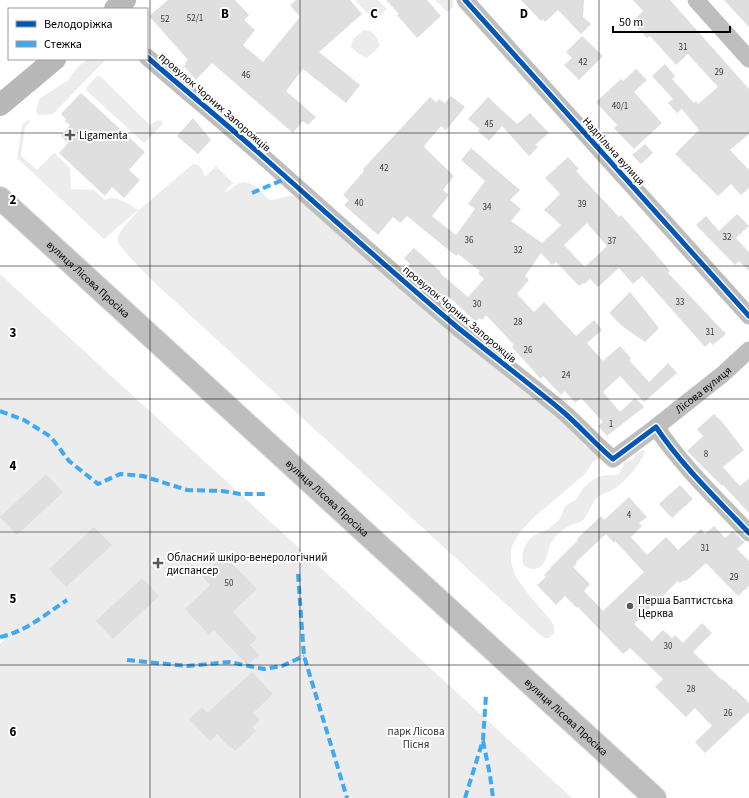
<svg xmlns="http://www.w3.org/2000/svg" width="749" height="798" font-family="'Source Sans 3',sans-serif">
<rect width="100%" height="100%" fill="#fff"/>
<g fill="#ececec">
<path d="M357 0H378L387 9 374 20 356 1Z"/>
<path d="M436 0H453V7L447 12Z"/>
<path d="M364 30 371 31 377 38 380 46 367 58 359 54 351 47 353 39Z"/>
<path d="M89 59H106L53 114 38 115 36 112 39 99 67 81 80 65Z"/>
<path d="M97 76H100L150 125 158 120 162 121 163 124 144 143 86 90 87 87Z"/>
<path d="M28 120 30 122 25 127 21 156 37 170 54 153 70 168 71 189 94 190 105 200C106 199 109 198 111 198 118 197 132 206 138 210L104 239 17 158 22 125Z"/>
<path d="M193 164C201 164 203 171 205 177L216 166 233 183 224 192C230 191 232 187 238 184 251 177 261 193 270 200 278 200 286 195 294 196L528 390 580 437C584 446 585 448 594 449L599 458 593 462 585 474 532 519 520 532 512 546 511 553V562L516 577 529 595 551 621 554 626V633L549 638H544L541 636 157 285 138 266 121 247 118 242V236L123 228 139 210Z"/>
<path d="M0 274 572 798H0V644L5 639 0 633Z"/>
<path d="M641 450 644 451 645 452C639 466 626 481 614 489 609 493 602 493 598 497 592 501 589 514 583 520 579 523 576 523 572 525 566 527 561 531 557 535 555 537 553 540 551 543 547 551 547 568 534 569 531 569 527 568 525 566 520 560 523 548 527 543 534 531 543 534 551 527 554 524 558 521 560 518 562 515 563 510 565 507 568 503 571 503 575 500 578 499 578 495 580 493 583 488 588 483 593 480 603 473 609 477 619 474L625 462 633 459Z"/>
</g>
<g fill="#dfdfdf" fill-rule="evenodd">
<path d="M168 0H235L249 15 244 20 255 30 243 45 263 62 300 17 290 5 296 0H350L362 14 319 52 360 85 346 103 303 69 286 91 316 117 308 125 303 121 293 133 212 63 196 80 184 66 186 64 185 62 188 60 149 16Z"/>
<path d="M386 0H427L441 16 417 38 397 15 399 14Z"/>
<path d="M521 0H584L583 17 591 24 581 34 558 10 545 22 543 19 541 21Z"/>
<path d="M633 0H670L749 89V134L730 150 749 170V188L741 195 731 184 718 196 675 154 699 130 682 109 677 113 668 103 673 99 652 76 665 64 675 76 672 79 694 103 696 101 698 104 718 87 688 54 676 65 650 36 647 38 632 22 643 11Z"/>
<path d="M724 0H749V27Z"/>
<path d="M582 36 603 56 579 80 564 65 572 58 566 52Z"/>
<path d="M636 69 647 80 634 92 662 123 634 149 614 128 617 125 596 102 621 79 623 81Z"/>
<path d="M81 93 145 152 129 170 140 180 124 198 112 187 105 196 59 153 68 143 61 136 70 125 65 121 66 119 61 114Z"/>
<path d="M451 96 465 107 446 130 441 126 424 146 425 148 454 176 443 190 449 195 432 216 456 235 475 209 468 204 485 181 461 160 471 148 520 190 510 200 521 209 511 221 542 243 561 225 544 210 560 194 545 178 568 157 579 169 576 171 619 217 621 215 640 236 670 271 668 273 726 334 713 345 710 342 705 347 642 276 633 284 619 268 598 287 590 279 584 284 583 283 579 286 556 262 552 265 541 253 525 276 529 280 517 294 534 312 544 302 576 336 594 320 602 330 587 343 603 361 620 346 631 358 629 360 649 382 668 363 677 373 644 402 620 376 603 392 620 412 635 398 644 407 607 436 598 426 603 422 581 398 575 403 565 391 561 395 543 376 541 379 512 347 514 345 486 315 482 320 479 318 476 322 448 296 443 302 405 269 410 264 404 258 414 248 441 272 440 273 468 297 484 279 478 273 480 271 458 254 456 256 407 216 400 223 393 217 378 235 344 205 349 200 343 195 364 171 363 169 430 97 436 102 439 99 445 103ZM587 223 607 246 585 267 564 245Z"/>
<path d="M488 97 517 124 530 113 549 133 535 145 538 147 529 156 502 126 489 141 478 131 480 129 468 119Z"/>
<path d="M193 118 211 140 198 154 177 136Z"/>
<path d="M645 144 653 153 641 164 632 155Z"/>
<path d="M737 214 749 226 736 238 749 252V271L739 261 735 265 696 225 706 216 719 231Z"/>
<path d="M630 292 659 328 645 342 622 326 609 313Z"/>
<path d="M714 414 723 423 744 450 723 467 740 486 749 478V513L723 485 722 486 687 451 703 436 697 429Z"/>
<path d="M46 474 63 492 17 535 0 517Z"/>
<path d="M680 485 693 499 672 518 659 504Z"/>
<path d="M629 497 647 517 639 523 642 526 631 537 647 555 666 537 678 550 701 529 705 534 714 526 725 538 733 531 742 540 745 542 737 549 749 561V586L738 596 706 563 686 581 684 580 680 583 678 581 634 624 652 641 663 630 672 638 675 635 683 643 702 623 712 633 693 652 722 680 723 679 734 690 735 689 749 703V712L705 753 695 742 712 726 695 708 686 717 655 687 663 679 630 648 623 654 578 607 577 608 565 596 556 605 537 585 546 577 544 575 551 568H550L578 540 577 539 601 516 604 520ZM606 534 614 543 615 541 644 572 603 611 584 591 590 584 573 567 577 564 576 562Z"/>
<path d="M94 527 112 545 66 587 49 569Z"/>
<path d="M224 555 257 589 233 612 257 638 250 645 259 655 247 665 214 630 209 635 185 609 210 585 202 576Z"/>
<path d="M142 578 159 596 113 639 96 621Z"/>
<path d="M252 672 273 694 253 713 260 720 252 727 256 731 235 751 231 747 230 748 217 734 210 741 189 719 202 707 207 713Z"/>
</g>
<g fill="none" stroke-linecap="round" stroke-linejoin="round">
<defs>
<g id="primary">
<path id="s2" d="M0 198 655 798"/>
</g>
</defs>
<use href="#primary" stroke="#dbdbdb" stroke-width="24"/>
<g stroke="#bebebe" stroke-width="17">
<path d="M465 0 749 316"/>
<path d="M696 0 749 59"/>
<path d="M147 57C187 92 229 126 269 162 331 217 393 273 457 327 492 355 527 382 561 410 579 425 595 444 613 459L656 427C682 466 717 499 749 533"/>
<path id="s1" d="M656 427 723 374 749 350"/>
</g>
<g stroke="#b8b8b8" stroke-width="22">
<path d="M115 9 125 0"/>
<path d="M0 105 55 59"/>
</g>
<use href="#primary" stroke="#bebebe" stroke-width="22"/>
<g stroke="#3fa9f5" stroke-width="4" stroke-dasharray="8 4" stroke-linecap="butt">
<path d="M252 193 287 178"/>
<path d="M0 411 24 420 51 437 69 461 98 484 120 474 143 476 187 490 222 491 240 494H268"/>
<path d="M298 574 304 656 347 798"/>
<path d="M0 637C25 632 46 614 67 600"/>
<path d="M127 660 187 666 229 662 264 669 282 666 304 656"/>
<path d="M483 741 490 775 493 798"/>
<path d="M465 798 483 740 486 695"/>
</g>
<defs>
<g id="cycleway">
<path d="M465 0 749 316"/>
<path d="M147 57C187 92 229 126 269 162 331 217 393 273 457 327 492 355 527 382 561 410 579 425 595 444 613 459L656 427C682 466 717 499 749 533"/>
</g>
</defs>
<use href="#cycleway" stroke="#fff" stroke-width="8"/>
<use href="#cycleway" stroke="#0057b8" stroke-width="5"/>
</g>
<path fill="none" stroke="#000" stroke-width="1" stroke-opacity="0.55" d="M150 0V798M300 0V798M449 0V798M599 0V798M0 133H749M0 266H749M0 399H749M0 532H749M0 665H749"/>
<g fill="#595959" stroke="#fff" stroke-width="1.5">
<path d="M68 129h4v4h4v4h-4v4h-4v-4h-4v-4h4z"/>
<path d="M156 557h4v4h4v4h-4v4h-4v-4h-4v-4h4z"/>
<circle cx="630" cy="606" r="4"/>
</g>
<g text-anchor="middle" stroke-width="4" stroke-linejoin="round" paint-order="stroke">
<g font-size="9" fill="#383838">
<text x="195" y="21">52/1</text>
<text x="165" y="22">52</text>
<text x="683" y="50">31</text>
<text x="583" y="65">42</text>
<text x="719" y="75">29</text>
<text x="246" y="78">46</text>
<text x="620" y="109">40/1</text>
<text x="489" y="127">45</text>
<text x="384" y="171">42</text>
<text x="359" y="206">40</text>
<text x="582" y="207">39</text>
<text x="487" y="210">34</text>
<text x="727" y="240">32</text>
<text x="469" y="243">36</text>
<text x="612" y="244">37</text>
<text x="518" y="253">32</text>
<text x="680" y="305">33</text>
<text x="477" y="307">30</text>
<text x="518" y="325">28</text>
<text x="710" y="335">31</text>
<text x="528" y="353">26</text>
<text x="566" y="378">24</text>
<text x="611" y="427">1</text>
<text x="706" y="457">8</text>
<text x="629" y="518">4</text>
<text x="705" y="551">31</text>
<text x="734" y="580">29</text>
<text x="229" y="586">50</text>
<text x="668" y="649">30</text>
<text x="691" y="692">28</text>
<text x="728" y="716">26</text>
</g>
<g font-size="11" fill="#000" stroke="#fff">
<text transform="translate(215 102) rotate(41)" y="4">провулок Чорних Запорожців</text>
<text transform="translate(614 151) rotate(48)" y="4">Надпільна вулиця</text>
<text dy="4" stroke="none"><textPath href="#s2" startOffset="120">вулиця Лісова Просіка</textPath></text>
<text transform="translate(460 314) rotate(40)" y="4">провулок Чорних Запорожців</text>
<text dy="4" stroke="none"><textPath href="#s1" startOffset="60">Лісова вулиця</textPath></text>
<text dy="4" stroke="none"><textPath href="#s2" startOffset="444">вулиця Лісова Просіка</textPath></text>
<text dy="4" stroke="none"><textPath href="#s2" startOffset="768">вулиця Лісова Просіка</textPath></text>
</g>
<g font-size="11" fill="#000" stroke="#fff" text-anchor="start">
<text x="79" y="139">Ligamenta</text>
<text x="167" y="561">Обласний шкіро-венерологічний<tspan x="167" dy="13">диспансер</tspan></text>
<text x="638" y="604">Перша Баптистська<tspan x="638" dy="13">Церква</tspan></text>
</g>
<g font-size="11" fill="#333" stroke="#fff">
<text x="416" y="735">парк Лісова<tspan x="416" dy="13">Пісня</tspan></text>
</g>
</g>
<g font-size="13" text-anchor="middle" font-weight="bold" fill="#000" stroke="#fff" stroke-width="4" stroke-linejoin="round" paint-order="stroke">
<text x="225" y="18">B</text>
<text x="374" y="18">C</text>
<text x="524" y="18">D</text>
<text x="13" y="204">2</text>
<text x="13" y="337">3</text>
<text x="13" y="470">4</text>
<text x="13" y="603">5</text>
<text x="13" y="736">6</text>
</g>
<rect x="8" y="8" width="140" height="52" fill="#ffffff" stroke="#999999"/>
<rect x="16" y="21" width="20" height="6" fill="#0057b8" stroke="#999999"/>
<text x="44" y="28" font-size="12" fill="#000000">Велодоріжка</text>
<rect x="16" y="41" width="20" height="6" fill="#3fa9f5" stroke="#999999"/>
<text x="44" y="48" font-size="12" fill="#000000">Стежка</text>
<path d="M613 26v6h117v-6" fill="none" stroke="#000000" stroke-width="2"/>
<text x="619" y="26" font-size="12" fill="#000000" stroke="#ffffff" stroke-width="3" paint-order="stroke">50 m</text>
</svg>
